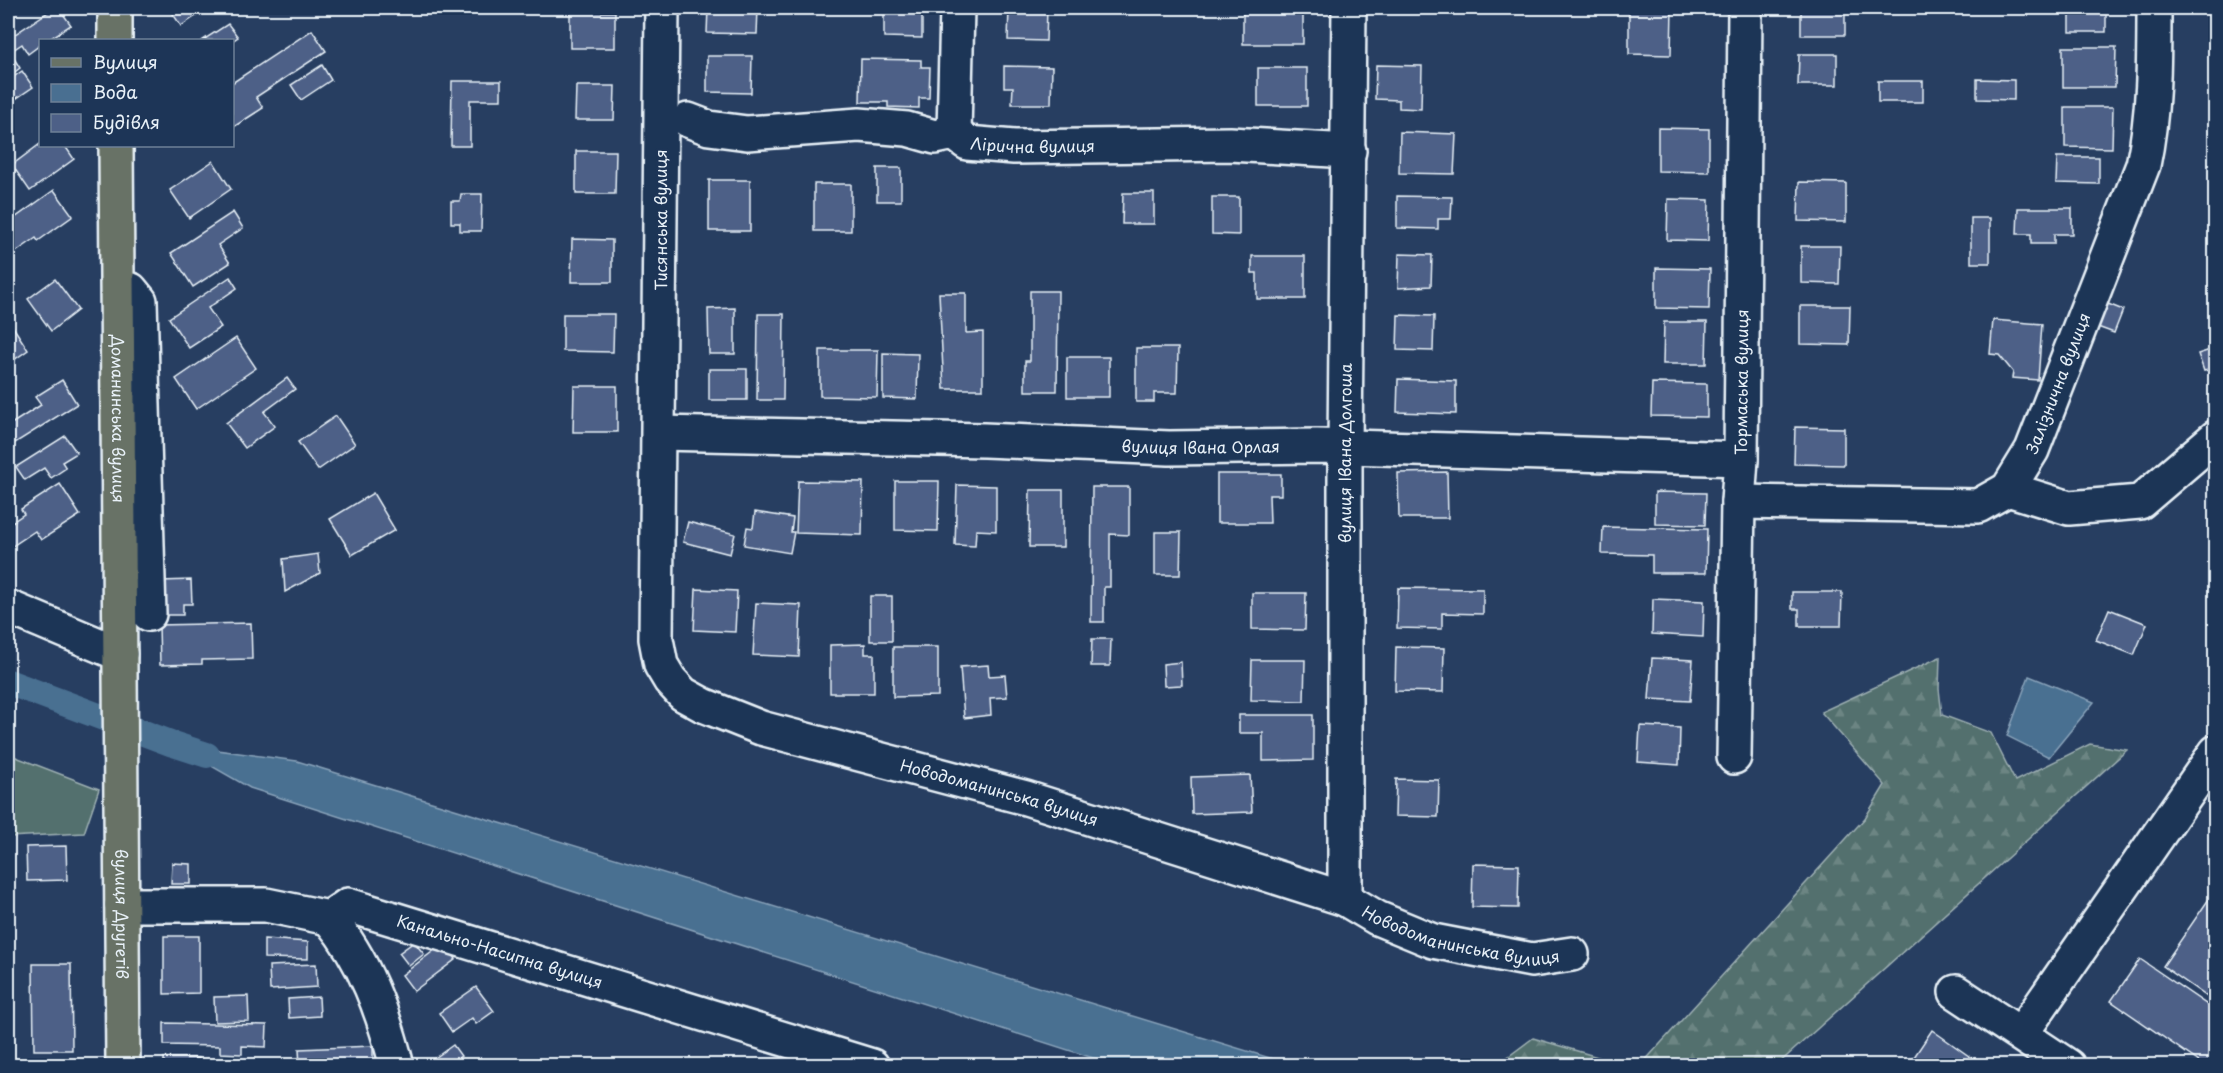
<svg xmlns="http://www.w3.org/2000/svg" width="2223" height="1073" font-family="'Playpen Sans',sans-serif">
<defs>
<pattern id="forest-firs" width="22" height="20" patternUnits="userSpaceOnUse" patternTransform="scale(1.5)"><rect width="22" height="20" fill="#53706e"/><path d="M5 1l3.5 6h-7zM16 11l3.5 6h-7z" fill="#6c8583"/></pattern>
</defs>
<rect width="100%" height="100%" fill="#273e61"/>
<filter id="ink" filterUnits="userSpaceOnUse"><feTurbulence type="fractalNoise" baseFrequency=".0167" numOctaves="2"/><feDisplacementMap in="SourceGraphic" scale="12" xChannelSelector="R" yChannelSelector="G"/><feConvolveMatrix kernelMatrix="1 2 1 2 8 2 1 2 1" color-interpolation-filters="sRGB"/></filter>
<g filter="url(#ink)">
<path fill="#53706e" stroke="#9eb0b3" stroke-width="1.5" d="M8 754 99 789 84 833 8 837V840Z"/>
<g fill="url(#forest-firs)" stroke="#9eb0b3" stroke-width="1.5">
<path d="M1940 657 1939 689 1942 715 1991 733 2015 781 2090 744 2127 750 1777 1065H1641L1865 818 1885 785 1821 712Z"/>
<path d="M1533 1038 1625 1065H1497Z"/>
</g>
<g fill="#496f91" stroke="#89a3ba" stroke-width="1.5">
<path d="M2029 676 2094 702 2049 757 2007 736Z"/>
<path d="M173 744 297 761 1293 1065H1115L250 788Z"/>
</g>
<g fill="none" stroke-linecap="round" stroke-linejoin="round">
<path stroke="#496f91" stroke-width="26" d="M8 682 173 744 207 755"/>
</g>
<g fill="#4d6087" stroke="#e8f1f8" stroke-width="1.5">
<path d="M8 8H20L8 15Z"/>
<path d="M54 8H59L71 25 48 40H40V45L28 54 22 44 10 52 20 68 8 77V39Z"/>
<path d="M169 8H208L181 26Z"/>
<path d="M708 8H758L757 34 707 33Z"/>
<path d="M884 8H922V38L884 37Z"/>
<path d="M1009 8H1047L1046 41 1008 40Z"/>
<path d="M1629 8H1672L1671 55 1629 54Z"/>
<rect x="1801" y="8" width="44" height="27"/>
<rect x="2070" y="8" width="36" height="24"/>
<path d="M1243 11 1303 12V44H1243Z"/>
<rect x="570" y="12" width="45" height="36"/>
<path d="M228 24 238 37 232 41 203 40Z"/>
<path d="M312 30 326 51 256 97 263 108 232 128V83Z"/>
<path d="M2063 47H2116L2115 87H2063Z"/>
<path d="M1799 54H1837V85H1798Z"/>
<path d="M707 56H752L751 93 707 92Z"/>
<path d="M861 59 921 60V67H930L929 98H919V108L888 107V102H860Z"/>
<path d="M322 65 331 80 301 100 291 85Z"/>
<path d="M1376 65 1422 66 1421 109 1399 108V100L1375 99Z"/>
<path d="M1004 66 1052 67 1051 104H1012L1013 87H1004Z"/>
<rect x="1258" y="68" width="49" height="38"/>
<path d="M22 71 33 87 8 104V81Z"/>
<path d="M1977 79 2014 80V100L1977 99Z"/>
<path d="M452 81H501V100H470V146H451Z"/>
<rect x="1878" y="81" width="45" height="21"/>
<path d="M576 86H615L614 120H575Z"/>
<path d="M2065 107H2113L2112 148 2065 147Z"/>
<path d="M1658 128 1709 129V172L1658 171Z"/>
<path d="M1400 132 1456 134 1454 174 1399 173Z"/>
<path d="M40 144 65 146 74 159 30 191 12 165Z"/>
<path d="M576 151H616L615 194H576Z"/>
<path d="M2057 157H2099V184L2056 183Z"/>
<path d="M213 161 231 189 189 218 170 190Z"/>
<rect x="877" y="168" width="24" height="33"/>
<rect x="709" y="180" width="41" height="51"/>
<path d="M1799 182 1846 183V222L1798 221Z"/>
<rect x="814" y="184" width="37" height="47"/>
<path d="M54 190 73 216 38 241 36 238 13 254 8 247V223Z"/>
<path d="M1123 193H1154V224H1122Z"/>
<path d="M461 194H482L481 231H460V223H451V201H460Z"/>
<path d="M1397 196 1452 197 1451 219H1438V229L1397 228Z"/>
<path d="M1212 197H1239V235L1212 234Z"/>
<path d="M1668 199 1709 200 1708 241 1667 240Z"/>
<path d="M2018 208H2072V234H2054V244H2031V234H2017Z"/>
<path d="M233 212 243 228 218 245 230 263 193 287 171 253Z"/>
<rect x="1971" y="218" width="19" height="45"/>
<path d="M572 239 612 240V282H571Z"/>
<path d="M1801 246H1840L1839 284 1801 283Z"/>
<path d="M1399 254 1432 255 1431 286 1398 288Z"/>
<path d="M1252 256H1305V299H1257V273H1252Z"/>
<path d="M1656 268 1710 269 1709 309 1656 308Z"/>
<path d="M230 277 237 288 208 308 221 327 189 348 169 318Z"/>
<path d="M55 279 78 310 51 331 28 299Z"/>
<path d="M1030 291H1058L1057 391H1025V361H1030Z"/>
<path d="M939 293H966V333L983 332V389H944Z"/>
<path d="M2103 302 2123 310 2114 333 2095 326Z"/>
<path d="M1800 306H1850L1849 345 1800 344Z"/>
<path d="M735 308V354H709L708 309Z"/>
<path d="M563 314H614L613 352 563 351Z"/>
<path d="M758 314H784L783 400H757Z"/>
<path d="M1398 315 1434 316 1433 351 1397 350Z"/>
<path d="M8 319 28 350 8 364Z"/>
<path d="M1993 320 2042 324 2038 380 2012 378 2013 372 1999 355 1990 354Z"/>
<path d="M1664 322H1707L1706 364H1663Z"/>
<path d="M236 338 256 368 196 409 176 379Z"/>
<path d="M1136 348H1178L1177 393H1154V402H1136Z"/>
<path d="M2216 348V368L2204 371 2198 354Z"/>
<path d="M820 350H878L877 397 820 396Z"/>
<path d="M883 353 918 354 917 399 883 398Z"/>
<rect x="1067" y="357" width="42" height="40"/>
<rect x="709" y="369" width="38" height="31"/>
<path d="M287 378 295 389 264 412 275 426 245 448 226 423Z"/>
<path d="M1398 379 1456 381V414L1397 412Z"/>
<path d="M62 380 77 404 15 443 8 431V426L41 405 35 397Z"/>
<path d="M1652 383 1707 384V417L1651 416Z"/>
<path d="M574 386H617V432H573Z"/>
<path d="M336 416 355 444 318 470 298 442Z"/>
<path d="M1795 427 1844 428V465L1794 464Z"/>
<path d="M65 436 77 453 62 462 66 468 51 478 44 468 25 480 16 467Z"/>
<path d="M1447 472 1448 518H1399L1398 473Z"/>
<path d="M1217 474H1281V495H1269L1270 523H1217Z"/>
<path d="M798 481 863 482 862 535 796 533Z"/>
<path d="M895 481H939L938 531 895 530Z"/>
<path d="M60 484 80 515 41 540 35 531 8 549V525L24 514 21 509Z"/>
<path d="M957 485 996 486V531L976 530 975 546 955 545Z"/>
<path d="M1092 487H1129V535L1110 534V587H1104V622H1091Z"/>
<path d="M1030 490H1063V547H1029Z"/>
<path d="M1655 492 1706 493 1705 525 1655 524Z"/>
<path d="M373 493 395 530 352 555 330 519Z"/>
<path d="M755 512 793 518 791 532H794L790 553 744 545 747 527 753 528Z"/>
<path d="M688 522 735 534 730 554 683 542Z"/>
<path d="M1603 527 1707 529 1706 573H1652V555L1602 554Z"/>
<path d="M1155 532H1181L1180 575H1155Z"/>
<path d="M318 554 320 573 285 592 283 559Z"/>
<path d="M191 580 192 604H183V615H161V581Z"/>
<path d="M1398 588 1483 589V614L1442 613V629L1397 628Z"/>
<path d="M696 589 737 591 735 632 694 630Z"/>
<path d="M1792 592H1842L1841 626H1799V609H1792Z"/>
<path d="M1252 593H1306L1305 630 1252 629Z"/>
<rect x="870" y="596" width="22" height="45"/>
<path d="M1653 599 1704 601 1703 637 1652 634Z"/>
<path d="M756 603 801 605 799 657 753 655Z"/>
<path d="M2109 609 2147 624 2134 655 2096 640Z"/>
<path d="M251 623 252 659 202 660V664L160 665 159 625Z"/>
<path d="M1092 639H1111L1110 666H1091Z"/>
<path d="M865 644V654H874V693H830V645Z"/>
<path d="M893 647H938V696L893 697Z"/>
<path d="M1396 647 1444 648 1443 692 1395 691Z"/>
<path d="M1652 658 1693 660 1690 701 1649 699Z"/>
<path d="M1252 660H1305L1304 701 1251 700Z"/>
<path d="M1181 662 1182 685 1164 686 1163 664Z"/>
<path d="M988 665 989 676 1005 675 1007 697 990 698 991 715 964 718 960 667Z"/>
<path d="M1239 715H1313V760L1263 761V733H1239Z"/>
<path d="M1640 726 1680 728 1679 765 1638 762Z"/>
<path d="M1250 775 1252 812 1192 814 1191 777Z"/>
<path d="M1396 779 1439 780 1438 817 1395 816Z"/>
<path d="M66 846 67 880 27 881 26 847Z"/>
<path d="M172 863 191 864V884H171Z"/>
<path d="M1473 864 1519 865 1518 908 1472 907Z"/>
<path d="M2213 893 2216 895V1003L2163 966Z"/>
<path d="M164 936H199V993L164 994Z"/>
<path d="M264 939 308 942V959L264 958Z"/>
<path d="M414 942 424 954 409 966 399 953Z"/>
<path d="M444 943 456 959 414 991 402 975Z"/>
<path d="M2140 959 2216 1011V1066H2205L2111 1001Z"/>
<path d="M33 964H71L72 1050H34Z"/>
<path d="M316 964 317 987 270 990 269 966Z"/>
<path d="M476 987 494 1011 476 1024 472 1018 452 1032 439 1013Z"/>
<path d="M248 996 249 1021 215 1022 214 997Z"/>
<path d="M319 997 320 1016 289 1018 288 999Z"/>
<path d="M164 1023 267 1025 266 1047 242 1046V1054L220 1053V1046L164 1045Z"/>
<path d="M1932 1030 1983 1066H1908Z"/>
<path d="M453 1045 461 1056 448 1066H424Z"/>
<path d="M373 1046V1066H300L299 1049Z"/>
<rect x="164" y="1058" width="35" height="8"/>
</g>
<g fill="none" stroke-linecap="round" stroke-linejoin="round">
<defs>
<g id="minor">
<path id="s1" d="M662 8 656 639 661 665 670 680 683 694 703 705 761 728 1026 798 1345 899 1377 918 1433 941 1532 960 1572 954"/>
<path id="s2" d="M688 120 709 128 747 133 859 125 907 129 935 137 954 133 967 143 1014 147 1230 144 1349 151"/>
<path d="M954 133 957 8"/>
<path d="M118 289 131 290 140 301 149 614"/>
<path id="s3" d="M659 433 984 440 1169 448 1317 446 1741 459"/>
<path d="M2008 489 2069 508 2140 502 2216 437"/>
<path id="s4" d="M1738 502 1978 506 2008 489 2032 450 2143 165C2154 113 2154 61 2154 8"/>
<path d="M8 607 120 654"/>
<path id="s5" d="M1734 757 1738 502 1741 459 1745 8"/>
<path id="s6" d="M1345 899V448L1349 8"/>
<path id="s7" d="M122 905H266L329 918 348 905 872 1066"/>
<path d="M329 918C365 960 383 1012 397 1066"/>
<path d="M1956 992 2068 1066"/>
<path d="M2021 1034 2216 752"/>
</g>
<g id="major">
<path d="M115 8V40"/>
<path id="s8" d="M116 146 123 1066"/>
</g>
</defs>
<use href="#minor" stroke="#e8f1f8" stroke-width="38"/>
<use href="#major" stroke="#e8f1f8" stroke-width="38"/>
<use href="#minor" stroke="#1d3557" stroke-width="33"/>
<use href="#major" stroke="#687266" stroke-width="33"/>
</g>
</g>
<g text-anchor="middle" stroke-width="5" stroke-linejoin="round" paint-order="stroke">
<g font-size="16" fill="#e8f1f8" stroke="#1d3557">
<text dy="6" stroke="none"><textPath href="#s2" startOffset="352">Лірична вулиця</textPath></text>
<text transform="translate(661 220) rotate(-90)" y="6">Тисянська вулиця</text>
<text dy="6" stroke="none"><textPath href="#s5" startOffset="375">Тормаська вулиця</textPath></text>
<text dy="6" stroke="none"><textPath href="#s4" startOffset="392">Залізнична вулиця</textPath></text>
<text dy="6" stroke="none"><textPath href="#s8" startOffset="273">Доманинська вулиця</textPath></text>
<text dy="6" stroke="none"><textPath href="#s3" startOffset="542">вулиця Івана Орлая</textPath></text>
<text dy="6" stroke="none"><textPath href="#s6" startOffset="446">вулиця Івана Долгоша</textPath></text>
<text dy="6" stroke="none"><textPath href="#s1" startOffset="1026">Новодоманинська вулиця</textPath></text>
<text dy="6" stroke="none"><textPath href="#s8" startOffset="768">вулиця Другетів</textPath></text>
<text dy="6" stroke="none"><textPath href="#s1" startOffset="1512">Новодоманинська вулиця</textPath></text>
<text dy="6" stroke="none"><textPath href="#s7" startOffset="390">Канально-Насипна вулиця</textPath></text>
</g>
</g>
<rect width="2223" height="1073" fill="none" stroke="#1d3557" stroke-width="30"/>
<rect x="15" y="15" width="2193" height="1043" fill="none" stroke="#e8f1f8" stroke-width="2" filter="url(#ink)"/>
<rect x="39" y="39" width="195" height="108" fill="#1d3557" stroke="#6e8097" stroke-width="1.5"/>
<rect x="51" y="58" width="30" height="9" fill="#687266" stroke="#6e8097" stroke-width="1.5"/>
<text x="93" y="69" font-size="18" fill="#e8f1f8">Вулиця</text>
<rect x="51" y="84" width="30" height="18" fill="#496f91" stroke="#6e8097" stroke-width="1.5"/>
<text x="93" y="99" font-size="18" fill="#e8f1f8">Вода</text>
<rect x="51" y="114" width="30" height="18" fill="#4d6087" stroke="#6e8097" stroke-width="1.5"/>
<text x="93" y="129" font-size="18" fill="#e8f1f8">Будівля</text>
</svg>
